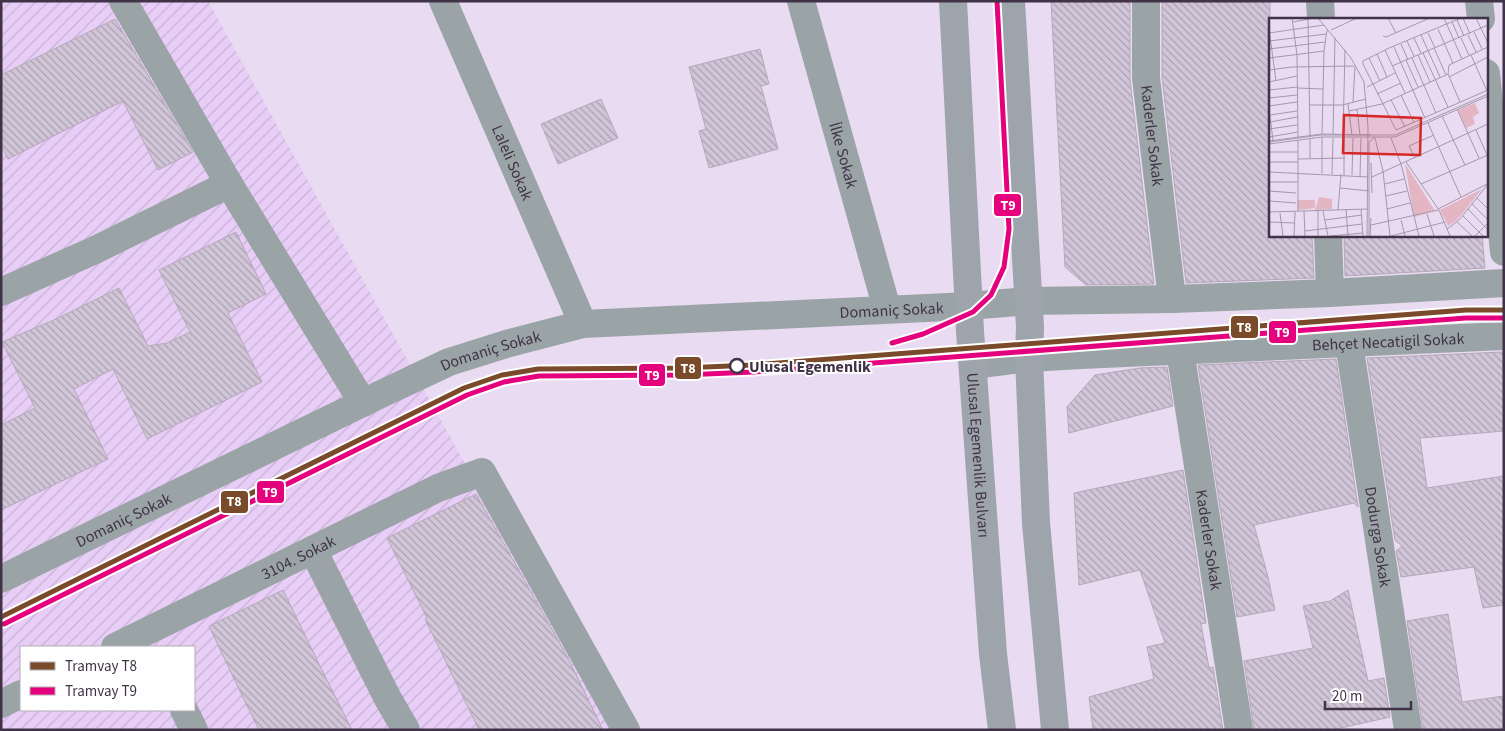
<svg xmlns="http://www.w3.org/2000/svg" width="1505" height="731" font-family="'Source Sans 3',sans-serif">
<defs>
<pattern id="industrial-furrows" width="10" height="10" patternUnits="userSpaceOnUse" patternTransform="scale(1.25)"><rect width="10" height="10" fill="#e8cef7"/><path d="M-1 1l2-2M0 10L10 0M9 11l2-2" fill="none" stroke="#c8b1d5"/></pattern>
<pattern id="building-back-hatch" width="6" height="6" patternUnits="userSpaceOnUse" patternTransform="scale(1.25)"><rect width="6" height="6" fill="#d1c5d8"/><path d="M-1 5l2 2M0 0l6 6M5-1l2 2" fill="none" stroke="#aba1b1"/></pattern>
</defs>
<rect width="100%" height="100%" fill="#e9dbf1"/>
<path fill="url(#industrial-furrows)" fill-rule="evenodd" d="M1 1H208L613 730H1ZM21 647H194V710H21Z"/>
<g fill="url(#building-back-hatch)" stroke="#b4a8bb">
<path d="M1051 1H1130V80L1154 284 1086 285 1065 267Z"/>
<path d="M1162 1H1270V235H1312L1314 278 1186 283 1162 77Z"/>
<path d="M115 19 193 152 158 170 123 101 8 159 1 145V75Z"/>
<path d="M760 49 769 84 761 86 778 149 709 168 699 131 706 129 689 67Z"/>
<path d="M601 99 618 138 558 164 541 124Z"/>
<path d="M236 232 266 294 228 313 262 382 147 439 113 369 74 389 108 459 1 510V425L35 408 2 342 56 319 119 288 148 346 167 343 190 332 159 270Z"/>
<path d="M1344 235H1482L1485 268 1345 276Z"/>
<path d="M1503 352 1504 431 1420 438 1427 488 1504 476V605L1483 608 1474 567 1401 577 1396 551 1402 546 1395 540 1367 358Z"/>
<path d="M1336 359 1358 507 1354 503 1254 525 1268 577 1275 610 1237 617 1198 365Z"/>
<path d="M1167 367 1173 406 1069 433 1067 407 1095 375 1140 368Z"/>
<path d="M1183 470 1206 623 1201 624 1209 668 1213 667 1223 730H1093L1089 697 1154 679 1147 647 1165 643 1140 570 1079 585 1074 493Z"/>
<path d="M476 494 567 656 603 730H479L425 619 427 618 387 538Z"/>
<path d="M283 590 322 670 352 730H259L248 708 209 626Z"/>
<path d="M1348 590 1368 681 1384 678 1390 717 1332 730H1254L1244 661 1313 648 1303 606 1330 601Z"/>
<path d="M1448 614 1462 702 1504 696V730H1423L1407 621Z"/>
</g>
<g fill="none" stroke-linecap="round" stroke-linejoin="round">
<g stroke="#9aa4a6" stroke-width="28">
<path id="s1" d="M443 1 583 324"/>
<path id="s2" d="M801 1 887 309"/>
<path id="s3" d="M1146 1V78L1172 299"/>
<path d="M1320 1 1321 19"/>
<path d="M1479 1 1481 19"/>
<path d="M1486 73 1504 252"/>
<path d="M229 184 363 403"/>
<path d="M1328 235 1330 293"/>
<path d="M1 292 95 250 229 184 123 1"/>
<path id="s4" d="M1349 343 1408 730"/>
<path id="s5" d="M1180 350 1239 730"/>
<path id="s6" d="M973 365 1029 358 1081 355 1504 336"/>
<path d="M313 550 387 697 406 730"/>
<path id="s7" d="M1 579 379 395 449 362 506 344 583 324 969 306 1028 301 1172 299 1330 293 1504 283"/>
<path id="s8" d="M115 647 438 488 482 472 626 730"/>
<path d="M1 704 21 694"/>
<path d="M184 710 194 730"/>
</g>
<g stroke="#9da4ab" stroke-width="28">
<path id="s9" d="M953 1 970 331 993 654 1002 730"/>
<path d="M1011 1 1030 327 1029 358 1036 523 1055 730"/>
</g>
<defs>
<path id="tram-1" d="M1 617 464 388 502 375 538 369 682 368 753 365 1466 310H1504"/>
<g id="tram-2">
<path d="M892 343 923 334 973 312 991 295 1004 267 1009 229 997 1"/>
<path d="M4 624 467 395 504 382 539 376 682 375 754 372 1466 318H1504"/>
</g>
</defs>
<use href="#tram-1" stroke="#fefefe" stroke-width="9"/>
<use href="#tram-2" stroke="#fefefe" stroke-width="9"/>
<use href="#tram-1" stroke="#7a4b2a" stroke-width="5"/>
<use href="#tram-2" stroke="#e5007d" stroke-width="5"/>
</g>
<circle fill="#fefefe" stroke="#403347" stroke-width="2.5" cx="737" cy="366" r="7"/>
<g text-anchor="middle" stroke-width="4" stroke-linejoin="round" paint-order="stroke">
<g font-size="16" fill="#403347" stroke="#fefefe">
<text dy="6" stroke="none"><textPath href="#s3" startOffset="135">Kaderler Sokak</textPath></text>
<text dy="6" stroke="none"><textPath href="#s2" startOffset="160">İlke Sokak</textPath></text>
<text dy="6" stroke="none"><textPath href="#s1" startOffset="176">Laleli Sokak</textPath></text>
<text dy="6" stroke="none"><textPath href="#s7" startOffset="946">Domaniç Sokak</textPath></text>
<text dy="6" stroke="none"><textPath href="#s6" startOffset="416">Behçet Necatigil Sokak</textPath></text>
<text dy="6" stroke="none"><textPath href="#s7" startOffset="541">Domaniç Sokak</textPath></text>
<text dy="6" stroke="none"><textPath href="#s9" startOffset="455">Ulusal Egemenlik Bulvarı</textPath></text>
<text dy="6" stroke="none"><textPath href="#s7" startOffset="136">Domaniç Sokak</textPath></text>
<text dy="6" stroke="none"><textPath href="#s4" startOffset="196">Dodurga Sokak</textPath></text>
<text dy="6" stroke="none"><textPath href="#s5" startOffset="192">Kaderler Sokak</textPath></text>
<text dy="6" stroke="none"><textPath href="#s8" startOffset="204">3104. Sokak</textPath></text>
</g>
<g font-size="16" font-weight="bold" fill="#403347" stroke="#fefefe" text-anchor="start">
<text x="749" y="372">Ulusal Egemenlik</text>
</g>
</g>
<g transform="translate(1269 18)">
<rect width="219" height="219" fill="#e9dbf1"/>
<path d="M28 182H46V190L29 192Z" fill="#e4b6c3"/>
<path d="M136 146 137 147 166 193 145 199ZM213 171 188 202 179 208 171 192ZM50 179 63 181V191L46 192Z" fill="#e4b6c3"/>
<path d="M206 85 210 95 204 99 206 106 197 110 189 92Z" fill="#e4b6c3"/>
<path fill="none" stroke="#a598ad" stroke-width="1" d="M23 0 28 37 29 119M49 0 82 40 95 64 99 109 98 218M119 0 127 15M175 0 193 41M192 0 120 30 94 43V46L127 112 219 72M194 0 201 16M207 0 219 25M39 1 41 118M188 2 195 18M24 4 45 0M183 4 190 20M0 11 7 63M169 11 184 45M62 12 88 0M205 14 213 31M0 15 55 7M159 15 166 30M152 17 171 59M199 17 207 34M114 18 117 19 161 0M145 20 152 35M192 20 200 37M0 23 57 16M138 23 145 38M132 26 139 42M125 29 156 100M165 30 177 57M0 31 56 24M116 32 136 75M154 35 179 89M108 36 118 59M149 37 161 64M202 37 218 73M0 40 55 33M100 40 111 63M143 40 167 95M137 42 149 69M123 48 219 7M0 52 23 49 85 48M180 59 219 39M0 64 28 58M98 69 126 55M28 70 54 71M0 72 28 69M108 76 132 65M132 77 145 105M0 80 28 77M122 82 136 109M84 84 86 48M191 84 179 56 180 47 219 29M79 86 83 117M41 87H73L97 81M0 88 28 84M88 91 91 117M188 91 210 140M0 92 4 122M80 93 113 86 179 56M1 97 28 93M173 98 196 147M1 104 28 99M159 105 192 179M0 111 28 107M207 112 218 137M53 116 55 33 58 12M64 117 66 20M74 117 76 32M0 119 29 114M53 119V155M41 120V140M75 120V157M106 120 114 153 121 218M122 120 132 146 150 218M29 122V193M0 123 53 116 102 117M0 124 51 117H126L219 76M0 126 53 119H126L219 78M0 134H29M146 140 140 128 165 117M29 141 76 140M0 144H29M137 144 170 192 181 218M102 145 103 175M0 154 99 159M63 156 64 120M83 157 84 120M91 158 92 120M103 159 219 106M0 164H28M116 166 135 161M152 166 219 137M71 170 100 173M0 173 27 175M117 178 138 173M208 180 219 191M0 183 27 185M203 186 219 202M77 191 79 218M92 191 94 218M118 191 141 185M169 191 218 166M199 191 219 212M49 192V218M69 192 72 156M35 193 36 218M54 193 59 218M0 194 99 191M11 195 14 218M158 196 165 218M194 198 214 218M56 202 93 197M132 202 136 218M0 204 25 205M188 204 203 218M102 207 169 192M178 211 190 202 219 166M36 213 93 206M25 218 26 194M61 218 94 215M100 218V124L106 119M101 218 102 200M122 218 176 204M206 218 219 205"/>
<path fill="#d62828" fill-opacity="0.15" stroke="#d62828" stroke-width="2.5" d="M75 97 152 100 151 137 74 135Z"/>
<rect width="219" height="219" fill="none" stroke="#403347" stroke-width="2.5"/>
</g>
<g stroke="#fefefe" stroke-width="2">
<rect x="993" y="193" width="29" height="24" rx="5" fill="#e5007d"/>
<rect x="1230" y="315" width="29" height="24" rx="5" fill="#7a4b2a"/>
<rect x="1268" y="320" width="29" height="24" rx="5" fill="#e5007d"/>
<rect x="674" y="356" width="28" height="24" rx="5" fill="#7a4b2a"/>
<rect x="638" y="363" width="28" height="24" rx="5" fill="#e5007d"/>
<rect x="256" y="480" width="29" height="24" rx="5" fill="#e5007d"/>
<rect x="220" y="490" width="29" height="24" rx="5" fill="#7a4b2a"/>
</g>
<g font-size="14" text-anchor="middle" font-weight="bold" fill="#fff">
<text x="1008" y="210">T9</text>
<text x="1244" y="332">T8</text>
<text x="1282" y="337">T9</text>
<text x="688" y="373">T8</text>
<text x="652" y="380">T9</text>
<text x="270" y="497">T9</text>
<text x="234" y="506">T8</text>
</g>
<rect width="1505" height="731" fill="none" stroke="#403347" stroke-width="5"/>
<rect x="20" y="646" width="175" height="65" fill="#fefefe" stroke="#b2adb5"/>
<rect x="30" y="662" width="25" height="8" fill="#7a4b2a" stroke="#b2adb5"/>
<text x="65" y="671" font-size="15" fill="#403347">Tramvay T8</text>
<rect x="30" y="687" width="25" height="8" fill="#e5007d" stroke="#b2adb5"/>
<text x="65" y="696" font-size="15" fill="#403347">Tramvay T9</text>
<path d="M1325 701v8h86v-8" fill="none" stroke="#403347" stroke-width="2.5"/>
<text x="1332" y="701" font-size="15" fill="#403347" stroke="#fefefe" stroke-width="4" paint-order="stroke">20 m</text>
</svg>
